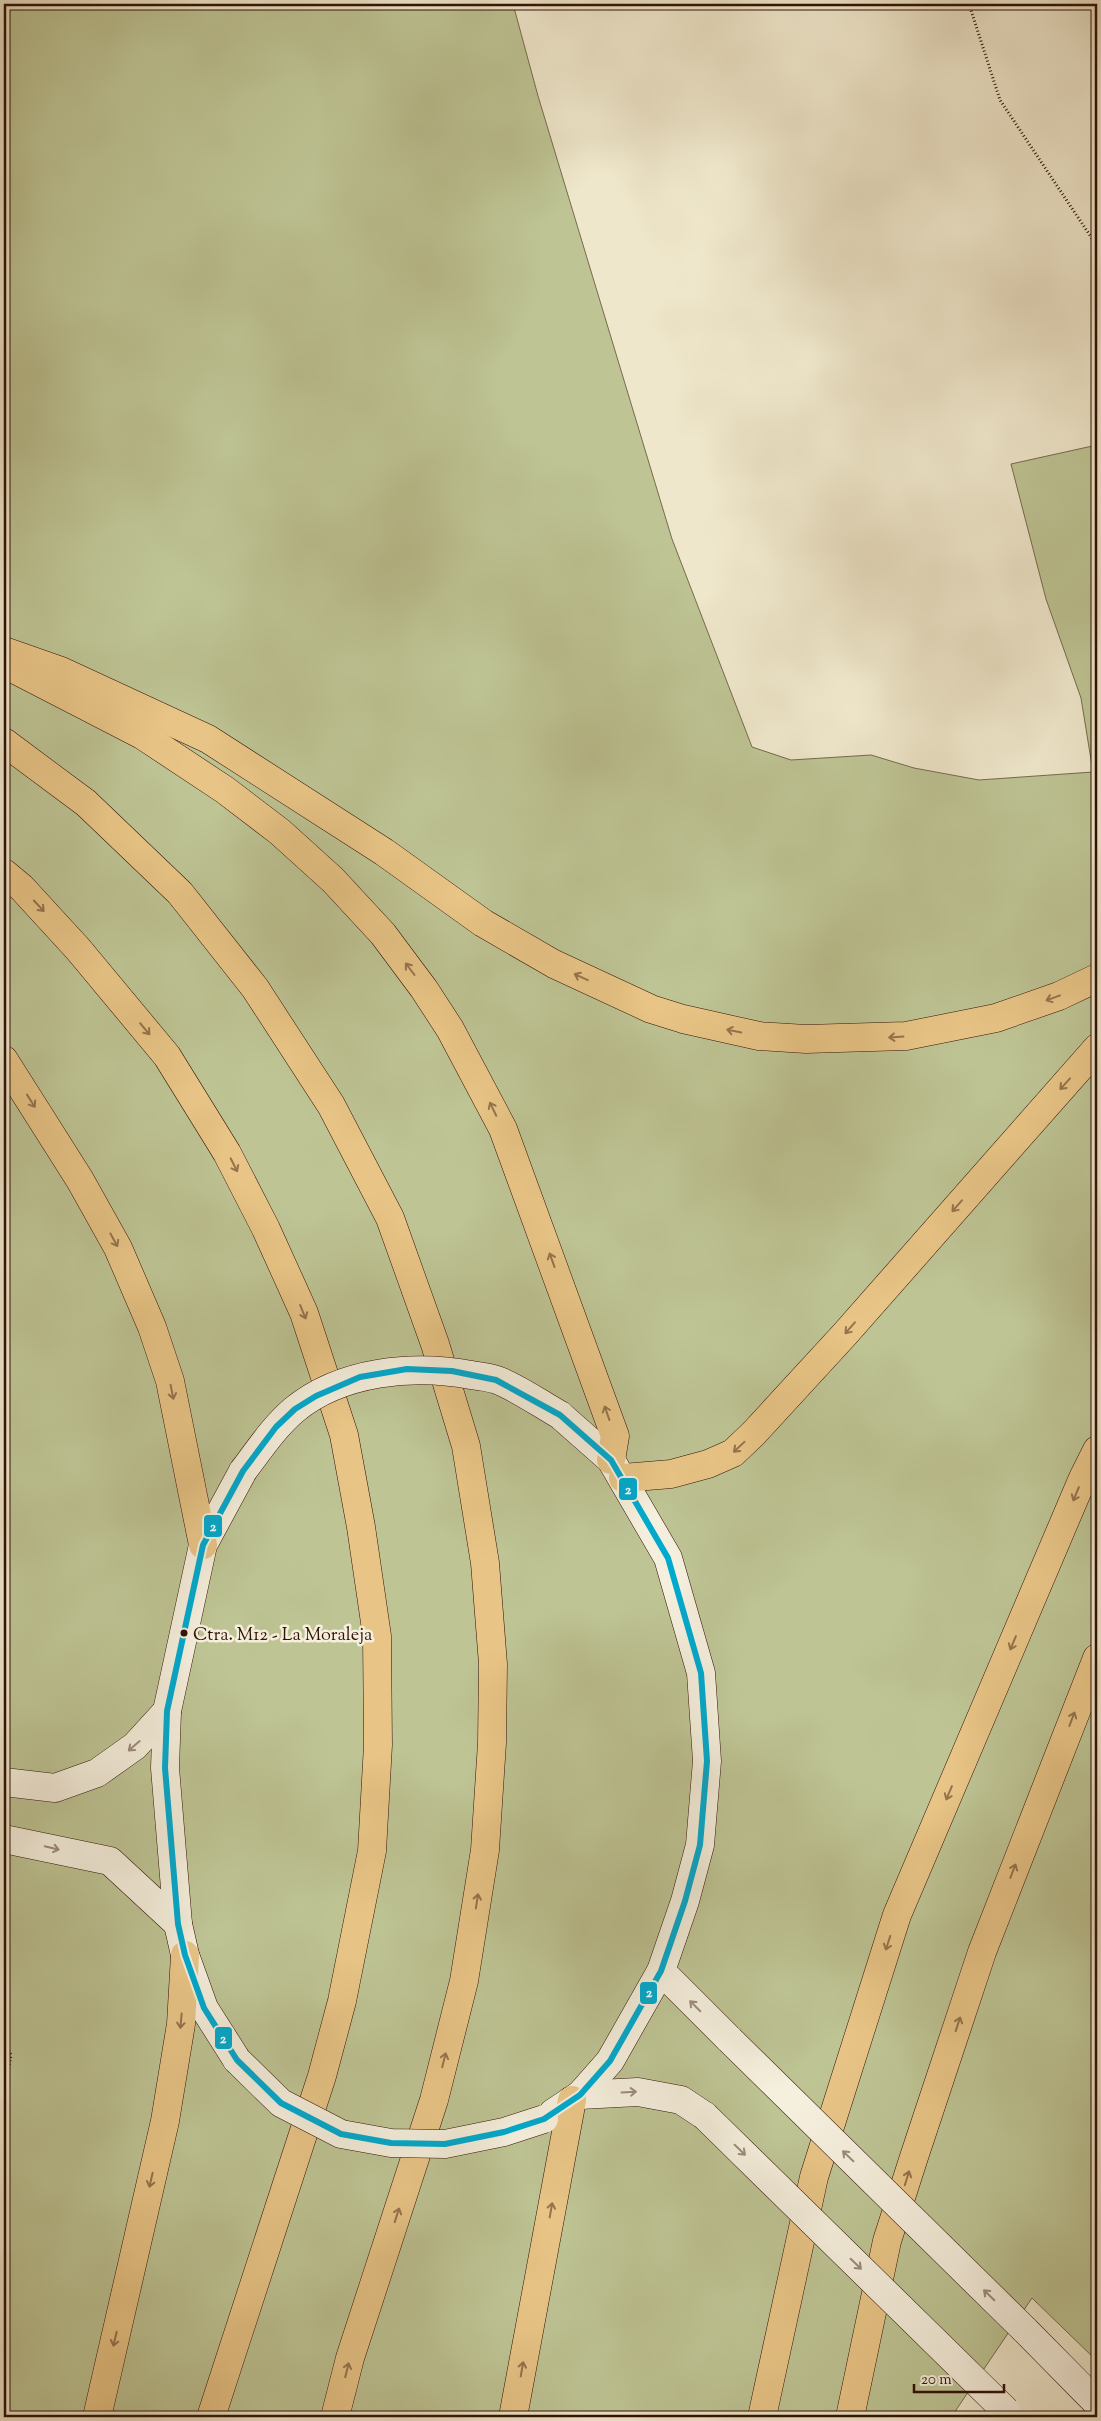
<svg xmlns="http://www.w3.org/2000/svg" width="1101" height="2421" font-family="'Sorts Mill Goudy',serif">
<rect width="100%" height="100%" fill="#efe7cb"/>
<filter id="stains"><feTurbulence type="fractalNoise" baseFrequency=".004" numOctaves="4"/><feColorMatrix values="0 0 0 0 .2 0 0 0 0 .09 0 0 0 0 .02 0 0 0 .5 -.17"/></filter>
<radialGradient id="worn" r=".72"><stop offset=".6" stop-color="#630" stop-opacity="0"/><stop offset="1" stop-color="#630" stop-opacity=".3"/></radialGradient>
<path fill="#bec494" stroke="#776a4c" d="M4 4H513L538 96 672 539 752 747 791 760 871 755 914 768 979 780 1093 772 1081 698 1046 599 1011 464 1097 445V2361L1032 2298 954 2413 960 2417H4Z"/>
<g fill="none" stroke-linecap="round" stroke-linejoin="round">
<defs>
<g id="secondary">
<path d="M4 1782 55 1788 97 1773 135 1746 167 1711"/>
<path d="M4 1839 110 1861 178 1924"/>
<path d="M661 1971 730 2040"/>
<path d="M237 2060 204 2008 185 1955 178 1924 165 1768 167 1711 203 1545 243 1471"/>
<path d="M580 2095 638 2092 681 2100 705 2116"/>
<path d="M553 2113 580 2095 610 2061 661 1971 685 1901 700 1845 707 1761 701 1673 668 1558 611 1460 560 1415"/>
<path d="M1024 2329 1097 2403"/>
</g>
<g id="highway">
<path d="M4 651 61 671 208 739 384 852 483 923 554 964 651 1009 683 1019 759 1036 806 1039 906 1036 996 1018 1059 996 1097 978"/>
<path d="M16 670 142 735 225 790 280 832 333 880 383 934 424 989 450 1029 503 1129 615 1436 611 1460"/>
<path d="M4 742 86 803 180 893 255 988 331 1105 390 1218 435 1344 466 1446 485 1563 493 1664 492 1743 485 1850 464 1981 434 2100 350 2358 335 2417"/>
<path d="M4 873 22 888 78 949 167 1056 227 1153 266 1229 304 1313 344 1435 361 1527 377 1636 378 1745 372 1851 342 2001 322 2076 211 2417"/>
<path d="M4 1060 80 1180 118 1248 152 1327 170 1381 203 1545"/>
<path d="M623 1478 671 1474 708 1464 733 1453 754 1433 845 1334 1097 1048"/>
<path d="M97 2417 165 2121 181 2024 185 1955"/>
<path d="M513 2417 572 2100"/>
<path d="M762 2417 814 2177 897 1915 1083 1478 1097 1450"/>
<path d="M850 2417 887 2241 914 2157 982 1952 1097 1658"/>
</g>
</defs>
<use href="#secondary" stroke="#301105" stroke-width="29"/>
<use href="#highway" stroke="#301105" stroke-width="29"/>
<g stroke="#301105" stroke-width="3" stroke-dasharray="1 2.5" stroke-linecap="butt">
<path d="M969 4 1000 100 1097 246"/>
<path d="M4 2041 11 2055 4 2093"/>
</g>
<use href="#secondary" stroke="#f5efdd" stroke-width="28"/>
<use href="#highway" stroke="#e8c486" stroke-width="28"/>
<defs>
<g id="secondary-bridge">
<path d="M243 1471C259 1450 274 1427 294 1410 341 1371 413 1364 471 1375 479 1376 489 1377 497 1380 518 1388 539 1403 560 1415"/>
<path d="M730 2040 1024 2329"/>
<path d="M237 2060 281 2103 341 2134 391 2143 445 2144 504 2132 544 2119"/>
<path d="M705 2116 1006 2411"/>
</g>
</defs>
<use href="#secondary-bridge" stroke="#301105" stroke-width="29" stroke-linecap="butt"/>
<use href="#secondary-bridge" stroke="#f5efdd" stroke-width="28"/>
<defs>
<path id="bus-1" d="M407 1369 452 1371 496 1380 560 1415 611 1460 668 1558 701 1673 707 1761 700 1845 685 1901 661 1971 610 2061 580 2095 544 2119 504 2132 445 2144 391 2143 341 2134 281 2103 237 2060 204 2008 185 1955 178 1924 165 1768 167 1711 203 1545 243 1471 276 1427 295 1409 316 1396 360 1377Z"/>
</defs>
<use href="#bus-1" stroke="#f5efdd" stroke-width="10"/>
<use href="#bus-1" stroke="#00a9ce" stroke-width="6"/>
</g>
<defs><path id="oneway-shaft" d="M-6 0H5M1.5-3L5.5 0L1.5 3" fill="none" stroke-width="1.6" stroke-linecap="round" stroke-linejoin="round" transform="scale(1.25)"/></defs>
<g stroke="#95734c">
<use href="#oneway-shaft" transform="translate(39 906) rotate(47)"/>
<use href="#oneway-shaft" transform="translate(410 969) rotate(-127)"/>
<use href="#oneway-shaft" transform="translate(581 977) rotate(-155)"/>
<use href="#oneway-shaft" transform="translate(1053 998) rotate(160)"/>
<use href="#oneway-shaft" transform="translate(145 1029) rotate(50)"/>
<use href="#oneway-shaft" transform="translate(734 1031) rotate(-169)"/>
<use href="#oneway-shaft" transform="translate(896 1037) rotate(176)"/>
<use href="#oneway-shaft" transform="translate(1065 1084) rotate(132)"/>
<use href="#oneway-shaft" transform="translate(31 1101) rotate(58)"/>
<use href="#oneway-shaft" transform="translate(493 1109) rotate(-116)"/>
<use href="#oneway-shaft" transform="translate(234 1165) rotate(63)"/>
<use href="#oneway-shaft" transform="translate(957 1206) rotate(131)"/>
<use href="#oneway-shaft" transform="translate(114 1240) rotate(61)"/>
<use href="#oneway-shaft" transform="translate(552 1260) rotate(-110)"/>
<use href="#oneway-shaft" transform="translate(303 1312) rotate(68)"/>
<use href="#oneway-shaft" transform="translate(850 1328) rotate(131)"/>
<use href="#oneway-shaft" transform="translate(172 1392) rotate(79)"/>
<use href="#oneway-shaft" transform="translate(607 1413) rotate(-109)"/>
<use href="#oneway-shaft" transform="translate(739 1447) rotate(137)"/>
<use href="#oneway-shaft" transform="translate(1076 1494) rotate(113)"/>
<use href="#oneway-shaft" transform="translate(1013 1643) rotate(113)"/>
<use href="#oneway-shaft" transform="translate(1072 1719) rotate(-69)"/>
<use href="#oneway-shaft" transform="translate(949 1793) rotate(113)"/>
<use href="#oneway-shaft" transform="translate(1013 1871) rotate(-69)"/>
<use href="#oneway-shaft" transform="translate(477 1901) rotate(-81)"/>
<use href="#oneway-shaft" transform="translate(888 1943) rotate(108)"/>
<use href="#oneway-shaft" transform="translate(181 2021) rotate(95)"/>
<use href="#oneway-shaft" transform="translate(958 2024) rotate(-72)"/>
<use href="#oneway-shaft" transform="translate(444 2060) rotate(-76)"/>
<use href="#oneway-shaft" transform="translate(907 2178) rotate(-73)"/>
<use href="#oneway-shaft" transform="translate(151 2180) rotate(103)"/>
<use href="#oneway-shaft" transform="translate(551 2210) rotate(-80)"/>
<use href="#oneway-shaft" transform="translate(397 2215) rotate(-72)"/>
<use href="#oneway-shaft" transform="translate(115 2339) rotate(103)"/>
<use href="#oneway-shaft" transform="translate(522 2369) rotate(-80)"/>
<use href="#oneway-shaft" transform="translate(347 2370) rotate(-76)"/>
</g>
<g stroke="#9c8b7c">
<use href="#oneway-shaft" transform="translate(134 1746) rotate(139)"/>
<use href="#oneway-shaft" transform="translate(52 1848) rotate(13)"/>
<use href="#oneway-shaft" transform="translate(695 2006) rotate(-135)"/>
<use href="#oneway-shaft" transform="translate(629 2092) rotate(-3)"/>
<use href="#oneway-shaft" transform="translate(740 2150) rotate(44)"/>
<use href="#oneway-shaft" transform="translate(848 2156) rotate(-136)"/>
<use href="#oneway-shaft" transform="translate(856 2264) rotate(44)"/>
<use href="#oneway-shaft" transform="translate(989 2295) rotate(-136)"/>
</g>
<circle fill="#301105" stroke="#f5efdd" stroke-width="2" cx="184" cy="1633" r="4.5"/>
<g text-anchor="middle" stroke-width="5" stroke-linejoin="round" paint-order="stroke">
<g font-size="18" fill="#301105" stroke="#f5efdd" text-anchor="start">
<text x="193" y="1640">Ctra. M12 - La Moraleja</text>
</g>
</g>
<g stroke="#f5efdd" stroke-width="2">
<rect x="618" y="1477" width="20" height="24" rx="5" fill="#00a9ce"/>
<rect x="203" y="1514" width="20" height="24" rx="5" fill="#00a9ce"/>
<rect x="639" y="1981" width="19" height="24" rx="5" fill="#00a9ce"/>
<rect x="214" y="2026" width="19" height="24" rx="5" fill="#00a9ce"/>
</g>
<g font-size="14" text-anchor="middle" font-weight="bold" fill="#fff">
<text x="628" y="1494">2</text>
<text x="213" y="1531">2</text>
<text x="649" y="1997">2</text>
<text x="223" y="2043">2</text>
</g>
<rect width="1101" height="2421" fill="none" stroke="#efe7cb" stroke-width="20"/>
<rect x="5" y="5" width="1091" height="2411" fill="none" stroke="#301105" stroke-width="2.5"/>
<rect x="10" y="10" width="1081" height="2401" fill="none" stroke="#301105"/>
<path d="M914 2384v8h90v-8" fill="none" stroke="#301105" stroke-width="2.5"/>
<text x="921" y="2384" font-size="15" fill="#301105" stroke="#f5efdd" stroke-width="4" paint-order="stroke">20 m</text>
<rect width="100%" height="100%" filter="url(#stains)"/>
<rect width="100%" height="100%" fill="url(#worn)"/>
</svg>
